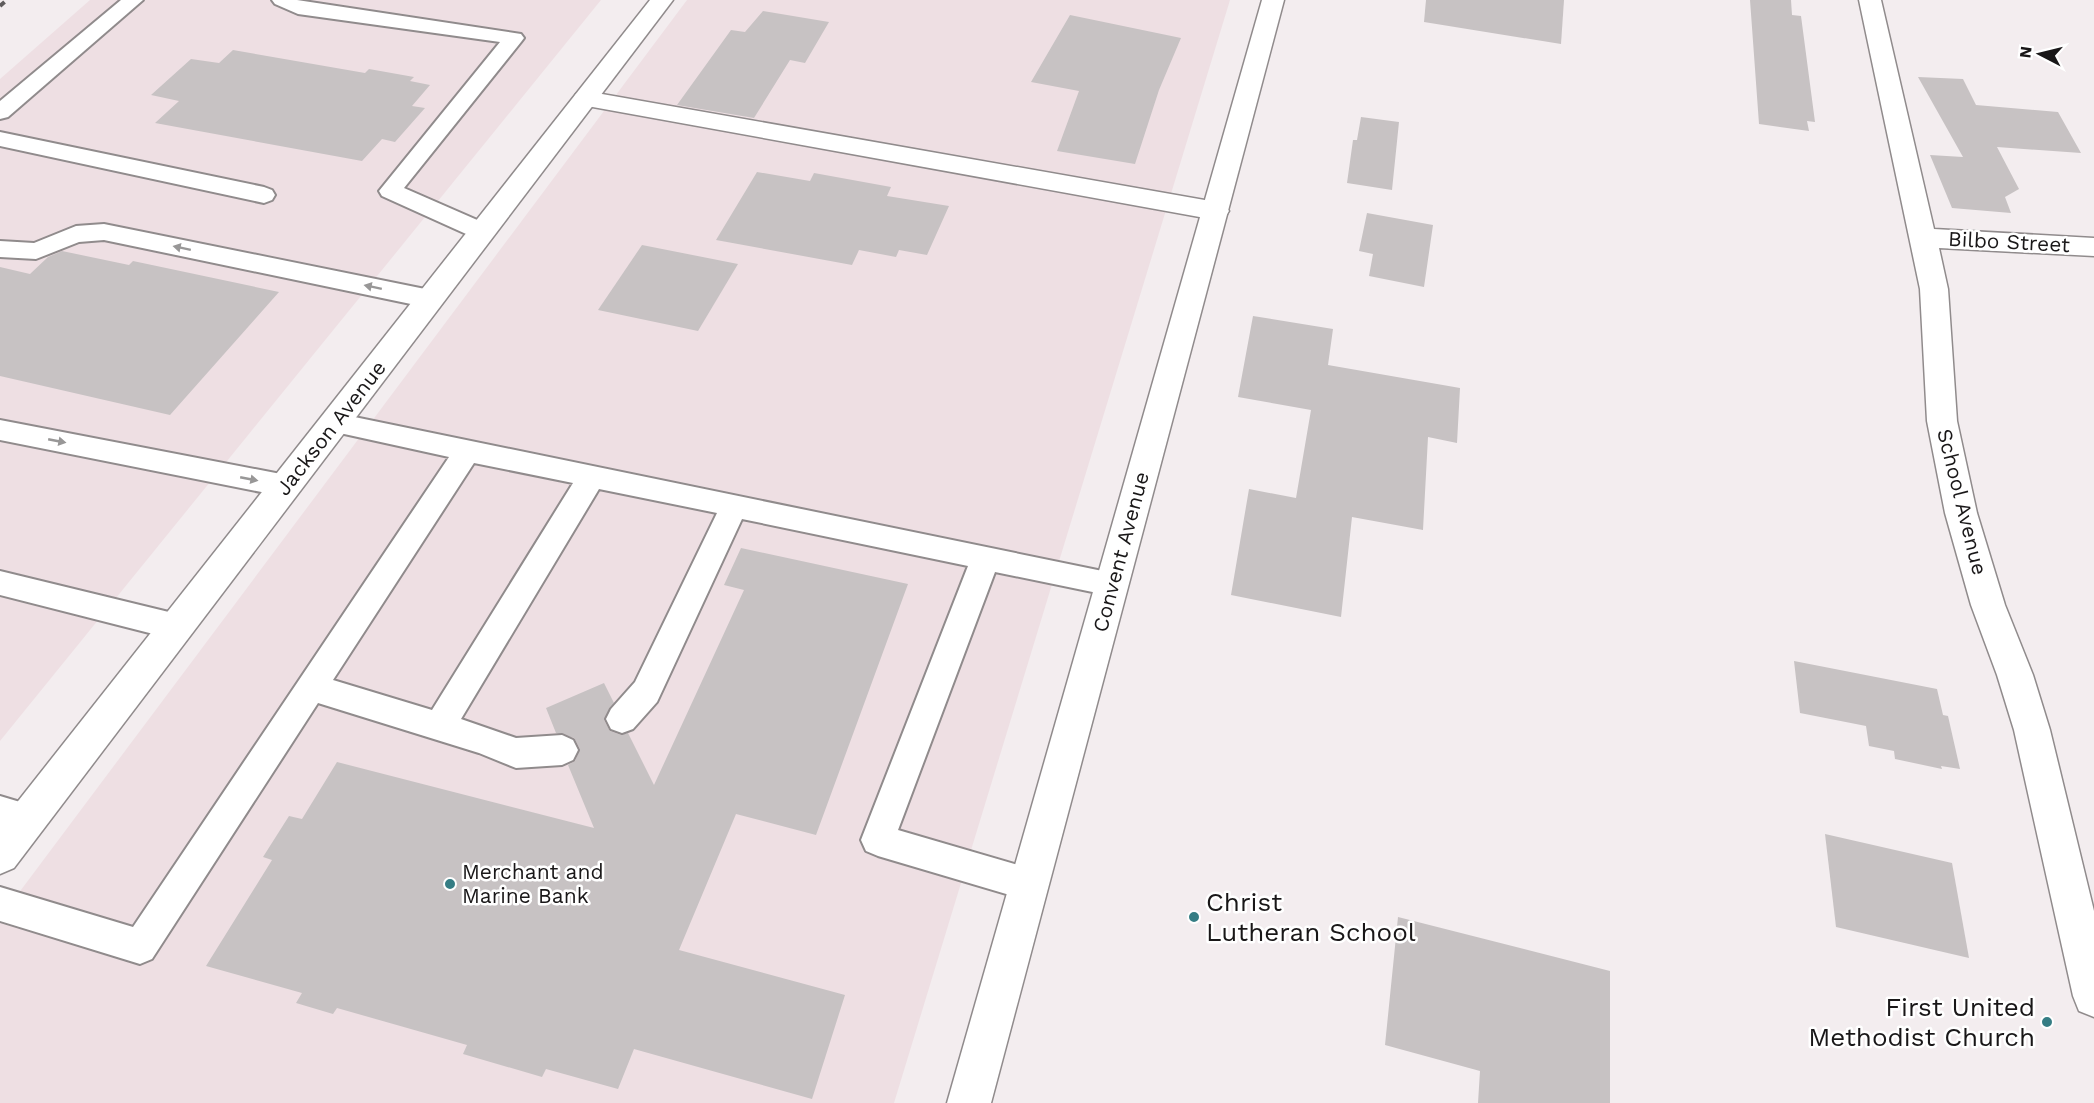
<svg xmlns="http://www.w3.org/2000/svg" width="2094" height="1103" font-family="'Work Sans',sans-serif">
<rect width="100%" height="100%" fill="#f3edef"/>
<g fill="#eedfe3">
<path d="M90 0H601L0 741V79Z"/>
<path d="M687 0H1230L894 1103H0V918Z"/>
</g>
<g fill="#c7c2c3">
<path d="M1426 0H1564L1561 44 1424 22Z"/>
<path d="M1750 0H1791L1792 15 1801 16 1815 122 1807 121 1809 131 1759 124Z"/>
<path d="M763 11 829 22 805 63 790 60 754 118 677 105 731 30 745 32Z"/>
<path d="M1070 15 1181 38 1159 90 1135 164 1057 151 1079 91 1031 82Z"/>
<path d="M233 50 365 73 369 69 414 77 410 81 430 85 412 106 425 108 395 142 382 139 362 161 155 123 179 101 151 95 191 59 219 63Z"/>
<path d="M1918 77 1963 79 1976 105 2058 112 2081 153 1997 147 2019 189 2005 197 2011 213 1952 208 1930 155 1963 157Z"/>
<path d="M1361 117 1399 122 1392 190 1347 183 1353 140H1357Z"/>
<path d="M757 172 810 181 814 173 891 187 887 196 949 206 927 255 899 250 896 257 859 250 852 265 716 240Z"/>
<path d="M1367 213 1433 225 1424 287 1369 276 1373 254 1359 251Z"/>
<path d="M642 245 738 264 698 331 598 310Z"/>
<path d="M62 251 129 265 133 261 279 292 170 415 0 376V267L30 274 48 257Z"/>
<path d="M1253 316 1333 329 1328 365 1460 388 1457 443 1428 437 1423 530 1352 517 1341 617 1231 595 1249 489 1296 498 1311 410 1238 397Z"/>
<path d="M741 548 908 584 816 835 736 814 679 950 845 995 812 1099 634 1049 618 1089 546 1069 542 1077 463 1054 467 1045 337 1008 333 1014 296 1003 302 993 206 966 272 860 263 857 289 816 302 819 337 762 594 828 568 765 575 761 580 749 574 738 556 733 546 708 604 683 614 703 604 720 610 731 621 735 628 733 654 785 744 590 724 585Z"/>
<path d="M1794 661 1937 689 1943 715 1948 716 1960 769 1941 766 1942 769 1895 759 1894 751 1869 746 1866 726 1800 713Z"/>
<path d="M1825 834 1952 863 1969 958 1836 927Z"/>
<path d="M1398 917 1610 971V1103H1478L1480 1071 1385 1045Z"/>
</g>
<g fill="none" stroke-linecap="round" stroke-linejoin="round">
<defs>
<g id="service">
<path d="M121 0H143L8 117 0 119V101Z"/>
<path d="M272 0H297L521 34 524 38 521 42 404 188 491 226 495 232 491 238 483 240 475 238 382 196 379 191 500 42 298 14 275 4Z"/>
<path d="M0 132 264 187 272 190 275 195 272 200 264 203 0 146Z"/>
<path d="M104 224 430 290 439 293 442 299 439 305 430 308 104 240 79 242 36 259 0 257V241L34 243 76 226Z"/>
<path d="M335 413 1122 575 1127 584 1122 593 1112 596 995 572 898 830 1042 872 1047 884 1042 896 1030 901 878 856 866 851 861 840 968 566 742 519 657 702 633 729 622 733 611 729 606 719 611 709 635 682 717 513 599 489 461 719 516 738 562 735 573 740 578 750 573 760 562 765 516 768 479 753 318 703 152 959 140 964 0 921V887L133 927 449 457 326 430 322 423 326 416ZM474 463 573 483 432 710 333 680Z"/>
<path d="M0 420 286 475 296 478 300 486 296 494 286 497 0 440Z"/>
<path d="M0 571 177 614 188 618 192 627 188 636 177 640 0 595Z"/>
<path d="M0 796 40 808 44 819 40 830 28 835 0 828Z"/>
</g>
<g id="minor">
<path d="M1859 0H1881L1934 229 2094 238V256L1939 248 1948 289 1957 421 1977 513 2005 605 2033 675 2050 730 2094 911V1017L2079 1011 2073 996 2014 730 1997 675 1971 605 1945 513 1927 421 1920 289Z"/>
<path d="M585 91 1216 202 1225 205 1229 211 1225 217 1216 220 576 104 573 99 576 94Z"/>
</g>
<g id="tertiary">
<path d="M650 0H673L14 868 0 874V824Z"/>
<path d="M1262 0H1284L991 1103H947Z"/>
</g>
</defs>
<use href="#service" stroke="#908b8c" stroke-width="4"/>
<use href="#minor" stroke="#908b8c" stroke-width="3"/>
<use href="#tertiary" stroke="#908b8c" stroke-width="3"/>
<use href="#service" fill="#fff" fill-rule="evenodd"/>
<use href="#minor" fill="#fff" fill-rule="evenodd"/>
<use href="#tertiary" fill="#fff" fill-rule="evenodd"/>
<path stroke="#5e5b5c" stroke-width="4" stroke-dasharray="6 6" stroke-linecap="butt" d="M0 6 7 0"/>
</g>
<defs><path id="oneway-solid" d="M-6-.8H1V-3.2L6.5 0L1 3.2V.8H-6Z" transform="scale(1.5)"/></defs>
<g fill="#989797">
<use href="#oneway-solid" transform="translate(182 248) rotate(-168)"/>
<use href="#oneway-solid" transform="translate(373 287) rotate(-168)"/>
<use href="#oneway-solid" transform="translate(57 441) rotate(11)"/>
<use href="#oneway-solid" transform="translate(249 479) rotate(11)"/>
</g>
<g fill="#357d84" stroke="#fff" stroke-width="2">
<circle cx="450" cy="884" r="6"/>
<circle cx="1194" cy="917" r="6"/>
<circle cx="2047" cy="1022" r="6"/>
</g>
<g text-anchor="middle" stroke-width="5" stroke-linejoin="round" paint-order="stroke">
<g font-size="21" fill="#191718" stroke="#fff">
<text transform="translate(2009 242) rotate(3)" y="7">Bilbo Street</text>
<text transform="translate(331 428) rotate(-52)" y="7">Jackson Avenue</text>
<text transform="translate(1962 502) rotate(76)" y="7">School Avenue</text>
<text transform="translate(1121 552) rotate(-75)" y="7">Convent Avenue</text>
</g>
<g font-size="21" fill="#191718" stroke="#fff" text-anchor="start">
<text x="462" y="879">Merchant and<tspan x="462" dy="24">Marine Bank</tspan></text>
</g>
<g font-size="26" fill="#191718" stroke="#fff" text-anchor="start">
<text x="1206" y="911">Christ<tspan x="1206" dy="30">Lutheran School</tspan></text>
<text x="2035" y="1016" text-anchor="end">First United<tspan x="2035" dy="30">Methodist Church</tspan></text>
</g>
</g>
<g transform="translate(2040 54) rotate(277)" stroke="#ffffff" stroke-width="4.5" paint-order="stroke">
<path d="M0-4.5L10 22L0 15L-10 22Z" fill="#191718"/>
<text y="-9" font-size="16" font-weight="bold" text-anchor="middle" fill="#191718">N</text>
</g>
</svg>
